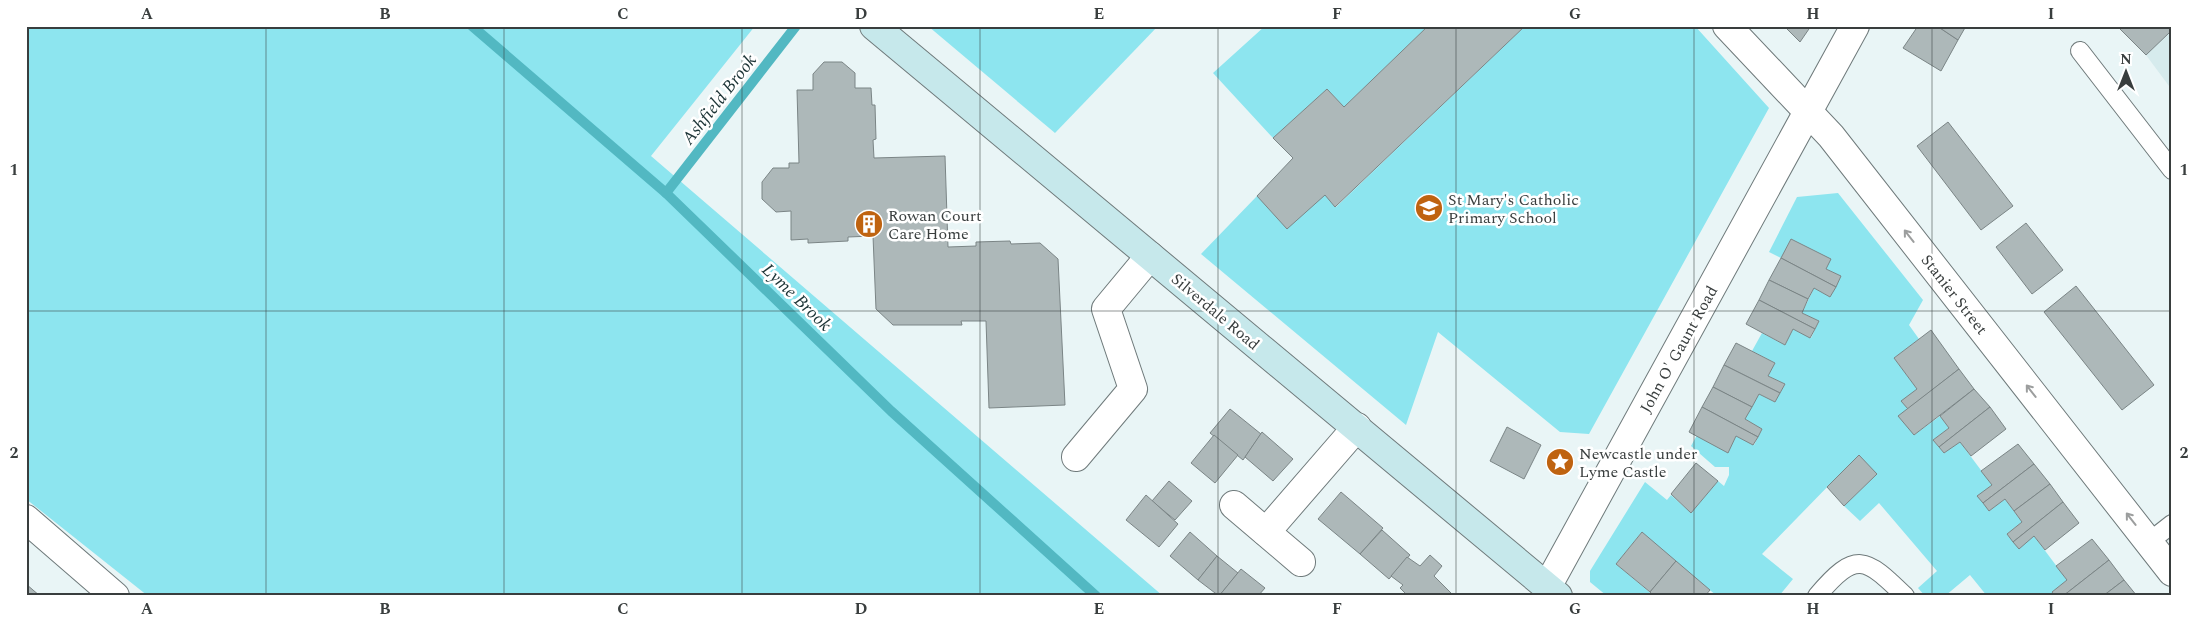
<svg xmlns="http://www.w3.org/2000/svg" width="2198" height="622" font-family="Spectral,serif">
<rect width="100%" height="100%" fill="#e9f5f6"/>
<path fill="#d6ebed" d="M2117 26H2172V90L2146 55Z"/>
<g fill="#8de5ef">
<path d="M26 26H755L651 156 1163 596H148L26 499Z"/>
<path d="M928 26H1158L1055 133Z"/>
<path d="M1265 26H1428L1344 107 1327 89 1273 138 1213 73Z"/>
<path d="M1525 26H1695L1769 108 1589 434 1560 432 1438 332 1406 425 1201 254 1257 196 1325 195 1336 207Z"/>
<path d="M1838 193 1923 300 1909 325 1919 339 1894 358 1917 389 1902 401 1908 409 1914 435 1940 416 1949 428 1933 440 1944 453 1960 442 1992 485 1978 496 1989 511 2005 499 2022 522 2007 534 2019 548 2034 536 2067 580 2052 592 2055 596H1987L1970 575 1945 596H1925L1918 588 1937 571 1879 503 1860 521 1844 506 1877 474 1835 479 1762 554 1793 579 1779 596H1717L1641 533 1616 564 1654 596H1607L1590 582V571L1645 482 1667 500 1671 495 1691 513 1718 481 1724 486 1729 475V467H1715L1691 446 1697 435 1728 452 1736 436 1754 445 1762 429 1745 419 1759 394 1775 402 1785 384 1768 376 1775 363 1752 351 1762 333 1785 345 1793 329 1811 338 1819 321 1802 313 1814 288 1830 297 1841 276 1826 269 1830 259 1791 239 1781 258 1769 252 1797 197Z"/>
</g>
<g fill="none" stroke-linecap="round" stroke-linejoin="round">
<g stroke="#52b8c2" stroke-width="10">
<path d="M472 26 666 193 891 411 1096 596"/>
<path d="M666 193 796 26"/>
</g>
</g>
<g fill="#adb8b9" stroke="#7b8586">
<path d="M1428 26H1525L1335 207 1325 195 1287 229 1257 196 1293 158 1273 138 1327 89 1344 107Z"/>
<path d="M1784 26H1811L1800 42Z"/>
<path d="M1918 26H1937L1958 40 1941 71 1903 48Z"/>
<path d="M1937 26H1966L1958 40Z"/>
<path d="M2117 26H2172V36L2169 33 2146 55Z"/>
<path d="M824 62H842L855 73V88H871L872 105H875L876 139 873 140 874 158 945 156 948 247 976 246V242L1010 241 1011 244 1040 243 1058 259 1065 405 989 408 986 321H961L962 325H893L876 309 873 236 848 237V241L808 243V239L791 240V211L776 212 762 199V182L773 168H789V163H799L797 90H813V74Z"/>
<path d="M1948 122 2013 206 1981 230 1917 146Z"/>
<path d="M2026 223 2063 270 2032 294 1996 247Z"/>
<path d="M1791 239 1831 259 1826 269 1841 276 1836 287 1781 258Z"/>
<path d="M1781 258 1836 287 1830 297 1814 288 1808 299 1769 280Z"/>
<path d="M1769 280 1808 299 1802 313 1819 321 1815 329 1759 300Z"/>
<path d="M2076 286 2154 385 2122 410 2044 312Z"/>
<path d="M1759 300 1815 329 1810 338 1793 329 1785 345 1746 324Z"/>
<path d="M1931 330 1959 369 1908 409 1901 401 1917 389 1894 358Z"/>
<path d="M1736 343 1775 363 1768 376 1785 384 1780 393 1724 365Z"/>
<path d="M1724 365 1780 393 1775 402 1759 394 1752 407 1713 387Z"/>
<path d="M1959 369 1974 389 1914 435 1898 416Z"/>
<path d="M1713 387 1752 407 1745 419 1762 429 1758 437 1702 407Z"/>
<path d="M1974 389 1990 407 1939 447 1933 440 1949 428 1940 416Z"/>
<path d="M1702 407 1758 437 1753 445 1736 436 1728 453 1689 432Z"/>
<path d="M1990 407 2006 429 1971 456 1960 442 1944 453 1939 447Z"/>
<path d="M1230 409 1261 434 1243 460 1210 433Z"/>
<path d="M1507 427 1541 445 1524 479 1490 461Z"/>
<path d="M1262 432 1293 459 1273 481 1245 457Z"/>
<path d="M1214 435 1238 455 1215 483 1191 463Z"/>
<path d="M2018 444 2034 464 1983 503 1977 496 1992 485 1981 471Z"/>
<path d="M1859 455 1877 474 1844 506 1827 487Z"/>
<path d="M1696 463 1718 481 1691 513 1671 494Z"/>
<path d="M2034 464 2050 484 2014 511 2005 499 1989 511 1983 503Z"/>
<path d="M1169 481 1192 501 1175 520 1152 501Z"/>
<path d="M2050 484 2063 502 2013 542 2007 534 2022 522 2014 511Z"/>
<path d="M1341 492 1383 528 1360 554 1318 519Z"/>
<path d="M1146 495 1178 524 1159 547 1126 520Z"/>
<path d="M2063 502 2079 523 2045 550 2034 536 2019 549 2013 542Z"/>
<path d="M1382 530 1410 555 1389 579 1360 554Z"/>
<path d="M1190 532 1217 556 1198 580 1170 556Z"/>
<path d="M1642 532 1676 561 1650 592 1616 564Z"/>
<path d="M2092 539 2109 560 2063 596H2055L2052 592 2067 580 2056 566Z"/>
<path d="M1430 555 1442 566 1434 576 1454 596H1408L1400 588 1403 585 1391 576 1407 557 1420 566Z"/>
<path d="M1217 556 1238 573 1219 596 1198 580Z"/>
<path d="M2109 560 2124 580 2103 596H2063Z"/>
<path d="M1676 561 1710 590 1705 596H1654L1650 592Z"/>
<path d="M1241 569 1265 588 1258 596H1219Z"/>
<path d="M2124 580 2137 596H2103Z"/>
<path d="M26 584 40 596H26Z"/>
</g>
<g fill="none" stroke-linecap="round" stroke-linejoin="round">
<defs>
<g id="service">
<path d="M2080 51 2172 170"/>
<path d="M2149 542 2172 524"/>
<path d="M1817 596C1856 550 1865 557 1905 596"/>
</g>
<g id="minor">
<path d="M1727 26 1831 136 2172 572"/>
<path d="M1076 457 1133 389 1106 309 1150 256"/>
<path d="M1234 505 1301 562"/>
<path d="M26 519 115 596"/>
<path d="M1266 532 1357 427"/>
<path d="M1547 587 1855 26"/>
</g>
<path id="secondary" d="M874 26 1558 596"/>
</defs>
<use href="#service" stroke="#6f7a7b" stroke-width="20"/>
<use href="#minor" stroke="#6f7a7b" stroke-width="30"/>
<use href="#secondary" stroke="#6f7a7b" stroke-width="30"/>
<use href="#service" stroke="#fff" stroke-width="18"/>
<use href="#minor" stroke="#fff" stroke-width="28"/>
<use href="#secondary" stroke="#c6e8eb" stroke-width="28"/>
</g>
<defs><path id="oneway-shaft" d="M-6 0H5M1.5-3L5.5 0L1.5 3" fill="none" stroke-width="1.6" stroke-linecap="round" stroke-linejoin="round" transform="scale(1.25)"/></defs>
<g stroke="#9c9e9e">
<use href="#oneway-shaft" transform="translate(1909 236) rotate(-128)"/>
<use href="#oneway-shaft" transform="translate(2031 391) rotate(-128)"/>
<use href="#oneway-shaft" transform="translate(2131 519) rotate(-128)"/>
</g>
<path fill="none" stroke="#393e3e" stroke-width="1" stroke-opacity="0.55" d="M266 26V596M504 26V596M742 26V596M980 26V596M1218 26V596M1456 26V596M1694 26V596M1932 26V596M26 311H2172"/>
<defs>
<symbol id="school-disc" viewBox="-11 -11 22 22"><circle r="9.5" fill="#bf6310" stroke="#fff"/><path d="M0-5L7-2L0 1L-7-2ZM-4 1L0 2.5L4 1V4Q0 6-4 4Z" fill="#fff"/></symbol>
<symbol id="building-disc" viewBox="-11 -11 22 22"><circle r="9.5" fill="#bf6310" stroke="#fff"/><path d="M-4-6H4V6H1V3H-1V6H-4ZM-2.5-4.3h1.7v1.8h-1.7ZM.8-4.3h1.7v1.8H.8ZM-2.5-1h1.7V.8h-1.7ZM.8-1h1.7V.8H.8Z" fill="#fff"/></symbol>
<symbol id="sight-disc" viewBox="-11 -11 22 22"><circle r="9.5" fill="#bf6310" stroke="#fff"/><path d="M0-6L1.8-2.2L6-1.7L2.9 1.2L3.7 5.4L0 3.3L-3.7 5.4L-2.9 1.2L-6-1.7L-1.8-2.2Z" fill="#fff"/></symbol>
</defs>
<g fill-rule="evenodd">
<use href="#school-disc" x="1413" y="192" width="32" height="32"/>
<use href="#building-disc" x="853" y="208" width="32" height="32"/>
<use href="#sight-disc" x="1544" y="446" width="32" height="32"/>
</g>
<g text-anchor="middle" stroke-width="5" stroke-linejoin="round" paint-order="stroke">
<g font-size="16" fill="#393e3e" stroke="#fff" text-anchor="start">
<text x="1448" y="205">St Mary's Catholic<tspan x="1448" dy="18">Primary School</tspan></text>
<text x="888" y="221">Rowan Court<tspan x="888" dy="18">Care Home</tspan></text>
<text x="1579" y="459">Newcastle under<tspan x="1579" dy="18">Lyme Castle</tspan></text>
</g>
<g font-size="16" fill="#393e3e" stroke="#fff">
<text transform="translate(1955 294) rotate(52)" y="6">Stanier Street</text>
<text transform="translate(1216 311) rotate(40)" y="6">Silverdale Road</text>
<text transform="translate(1678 349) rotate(-61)" y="6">John O' Gaunt Road</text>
</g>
<g font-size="18" font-style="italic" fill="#1c3436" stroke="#fff">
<text transform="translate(719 99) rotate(-52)" y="6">Ashfield Brook</text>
<text transform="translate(797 297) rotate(44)" y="6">Lyme Brook</text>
</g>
</g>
<rect width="2198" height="622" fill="none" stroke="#ffffff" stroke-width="55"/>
<g transform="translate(2126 72)" stroke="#ffffff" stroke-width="4" paint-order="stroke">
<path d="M0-4L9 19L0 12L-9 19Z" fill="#393e3e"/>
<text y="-8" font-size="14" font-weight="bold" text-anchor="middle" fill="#393e3e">N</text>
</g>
<rect x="28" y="28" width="2142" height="566" fill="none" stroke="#393e3e" stroke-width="2"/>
<g font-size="16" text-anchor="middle" font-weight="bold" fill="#393e3e">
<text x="147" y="19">A</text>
<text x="385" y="19">B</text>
<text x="623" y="19">C</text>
<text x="861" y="19">D</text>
<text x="1099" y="19">E</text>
<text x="1337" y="19">F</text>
<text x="1575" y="19">G</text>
<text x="1813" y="19">H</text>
<text x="2051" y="19">I</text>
<text x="14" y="175">1</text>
<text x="2184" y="175">1</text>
<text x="14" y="458">2</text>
<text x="2184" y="458">2</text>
<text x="147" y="614">A</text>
<text x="385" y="614">B</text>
<text x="623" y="614">C</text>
<text x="861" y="614">D</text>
<text x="1099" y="614">E</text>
<text x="1337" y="614">F</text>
<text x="1575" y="614">G</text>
<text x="1813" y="614">H</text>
<text x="2051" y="614">I</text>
</g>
</svg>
